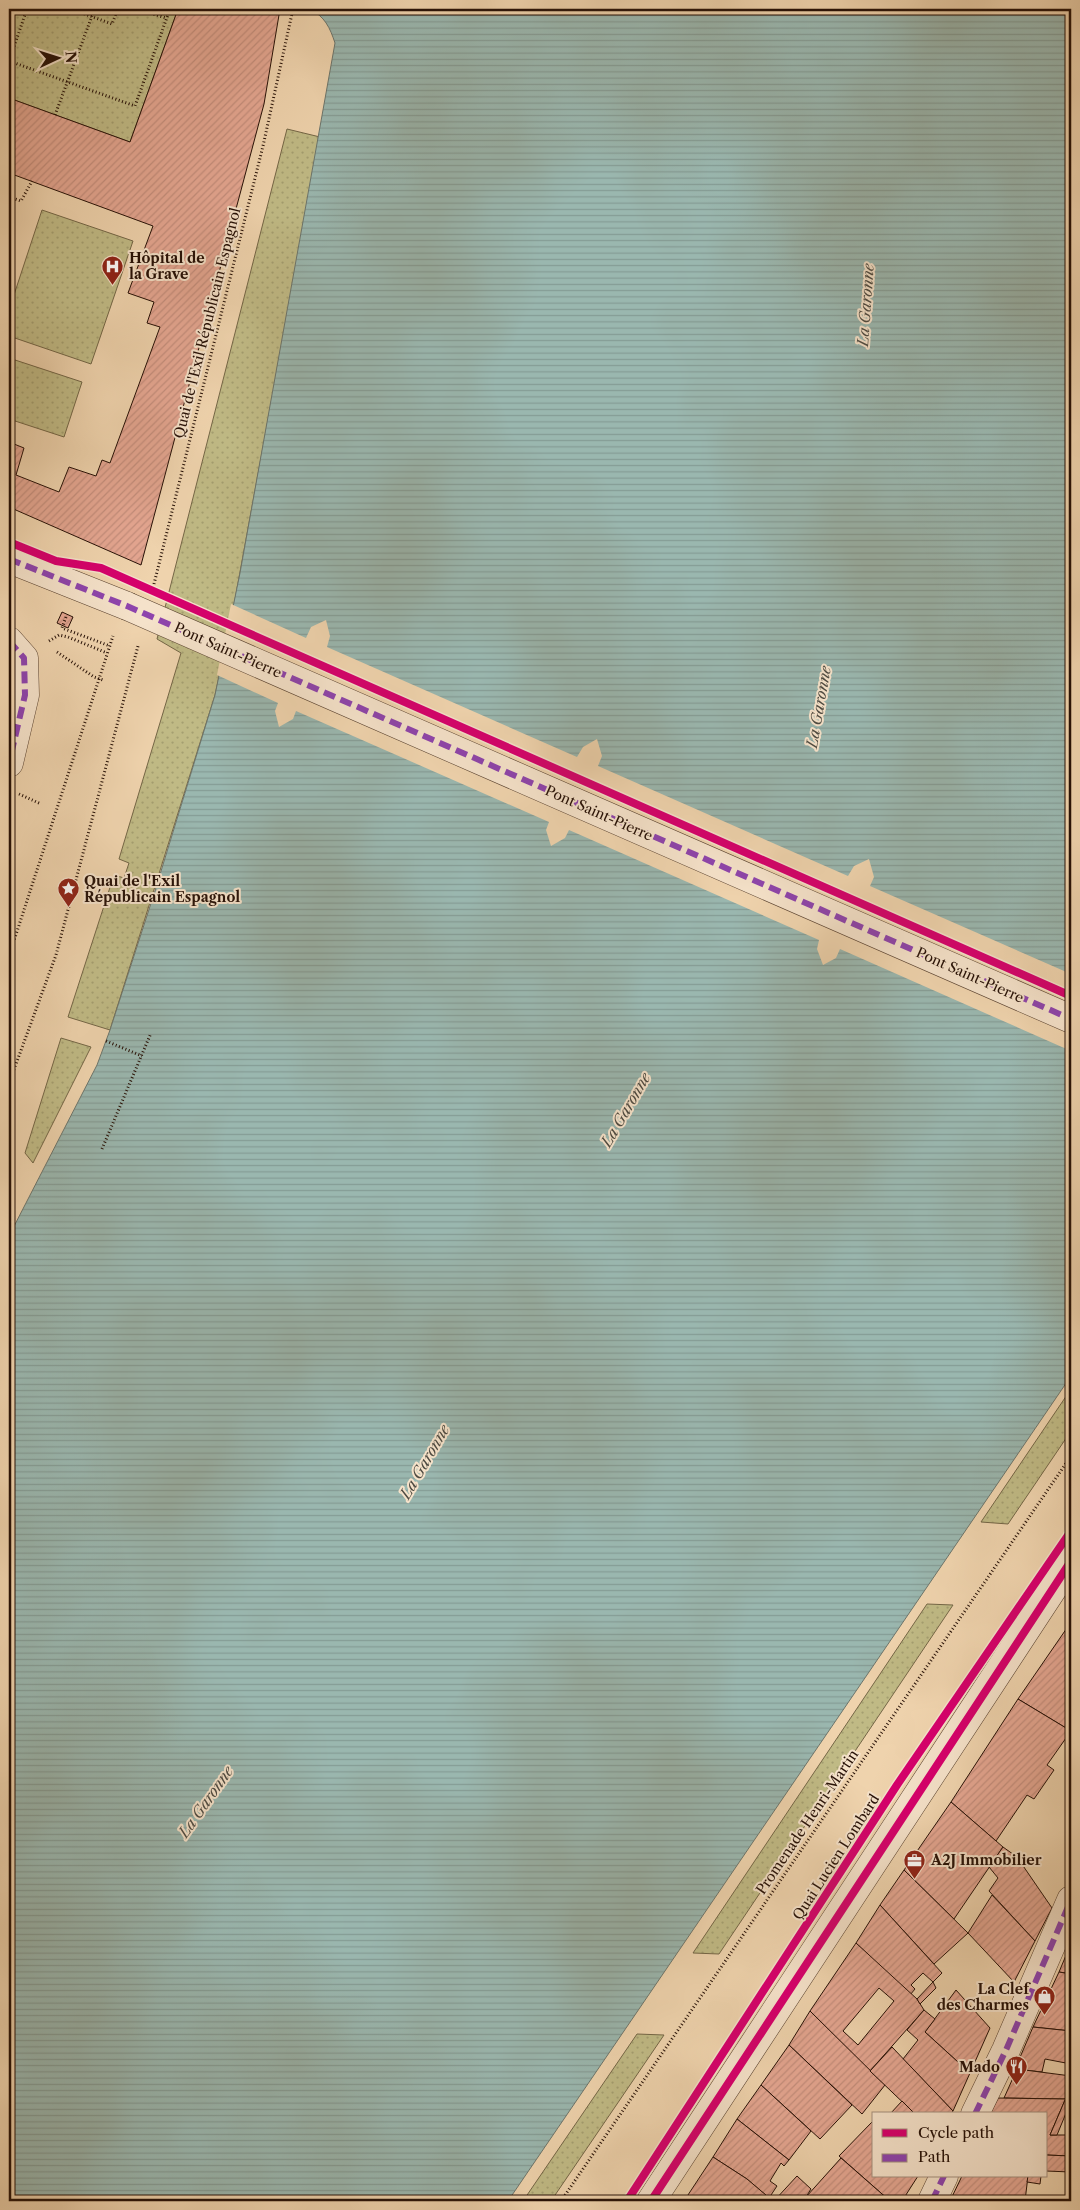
<svg xmlns="http://www.w3.org/2000/svg" width="1080" height="2210" font-family="'Libre Caslon Text',serif">
<defs>
<pattern id="grass-dots" width="8" height="8" patternUnits="userSpaceOnUse" patternTransform="scale(1.25)"><rect width="8" height="8" fill="#c0ba85"/><path d="M2 2h.1M6 6h.1" fill="none" stroke="#a59f71" stroke-width="1.8" stroke-linecap="round"/></pattern>
<pattern id="water-rules" width="6" height="5" patternUnits="userSpaceOnUse" patternTransform="scale(1.25)"><rect width="6" height="5" fill="#9ab7af"/><path d="M0 2.5h6" fill="none" stroke="#859c95"/></pattern>
<pattern id="building-hatch" width="6" height="6" patternUnits="userSpaceOnUse" patternTransform="scale(1.25)"><rect width="6" height="6" fill="#e4a691"/><path d="M-1 1l2-2M0 6l6-6M5 7l2-2" fill="none" stroke="#c48e7c"/></pattern>
</defs>
<rect width="100%" height="100%" fill="#efd3ad"/>
<filter id="stains"><feTurbulence type="fractalNoise" baseFrequency=".004" numOctaves="4"/><feColorMatrix values="0 0 0 0 .2 0 0 0 0 .09 0 0 0 0 .02 0 0 0 .5 -.17"/></filter>
<radialGradient id="worn" r=".72"><stop offset=".6" stop-color="#630" stop-opacity="0"/><stop offset="1" stop-color="#630" stop-opacity=".3"/></radialGradient>
<g fill="url(#grass-dots)" stroke="#746646">
<path d="M16 9H178L130 142 9 98V30Z"/>
<path d="M287 129 320 137 231 621 215 695 110 1030 68 1017 114 875 124 878 129 863 119 859 181 653 157 639Z"/>
<path d="M42 210 133 241 91 364 9 336V310Z"/>
<path d="M9 358 82 382 64 437 9 419Z"/>
<path d="M61 1038 91 1047 33 1163 25 1153Z"/>
<path d="M1071 1389V1431L1008 1524 981 1522Z"/>
<path d="M927 1604 953 1605 719 1954 693 1953Z"/>
<path d="M637 2034 664 2035 551 2201H523Z"/>
</g>
<path fill="url(#water-rules)" stroke="#6c756c" d="M309 9H1071V1376L508 2201H9V1236L97 1065 110 1030 154 894 215 695 240 573 335 43C330 28 325 16 309 9Z"/>
<path fill="#efd3ad" d="M231 604 306 638 311 627 326 620 330 636 327 647 577 757 583 747 597 739 602 756 598 766 848 876 854 866 869 859 874 877 870 886 1071 974V1051L840 949 836 958 823 965 817 949 819 940 569 830 565 838 551 846 546 830 549 822 296 711 293 719 279 727 275 711 278 703 217 675Z"/>
<g fill="url(#building-hatch)" stroke="#271107" fill-rule="evenodd">
<path d="M9 9H16L9 30Z"/>
<path d="M178 9H280L264 104 141 565 9 507V442L24 448 16 475 59 492 69 467 96 476 102 460 110 463 160 327 147 323 154 302 128 293 153 226 9 173V98L130 142Z"/>
<path d="M62 612 73 617 68 628 57 623Z"/>
<path d="M1069 1625 1071 1626V1731L1018 1699Z"/>
<path d="M1018 1699 1071 1731 1047 1765 1054 1770 1034 1799 1027 1795 996 1841 951 1802Z"/>
<path d="M951 1802 1003 1847 954 1919 904 1870Z"/>
<path d="M1003 1847 1017 1857 1052 1908 1035 1941 989 1891 998 1878 989 1867Z"/>
<path d="M904 1870 968 1933 934 1964 880 1905Z"/>
<path d="M992 1895 1035 1941 1014 1982 968 1933Z"/>
<path d="M880 1905 942 1973 933 1982 923 1973 911 1985 915 1989 910 1995 856 1943Z"/>
<path d="M856 1943 917 1999 924 2010 870 2071 810 2011ZM879 1988 894 2001 858 2045 843 2031Z"/>
<path d="M1067 1953H1071V1974L1059 1972Z"/>
<path d="M1059 1972 1071 1974V2031L1033 2027Z"/>
<path d="M933 1982 936 1988 920 2004 917 1999Z"/>
<path d="M956 1990 990 2028 970 2073 925 2032Z"/>
<path d="M924 2010 935 2019 925 2032 970 2073 953 2111 903 2059 918 2040 907 2030Z"/>
<path d="M810 2011 885 2085 862 2114 789 2045Z"/>
<path d="M1033 2027 1071 2031V2064L1045 2059 1042 2072 1015 2069Z"/>
<path d="M789 2045 852 2105 820 2139 761 2085Z"/>
<path d="M892 2047 953 2111 951 2114H915L870 2071Z"/>
<path d="M1017 2069 1071 2076V2086L1065 2099 1004 2098Z"/>
<path d="M761 2085 811 2131 789 2160 737 2119Z"/>
<path d="M1071 2086V2101L1065 2100 1050 2135H1071V2156L1046 2155V2114H990L998 2098 1065 2099Z"/>
<path d="M1065 2100 1071 2101 1057 2135H1050Z"/>
<path d="M902 2101 915 2114H890Z"/>
<path d="M737 2119 789 2160 784 2166 781 2163 770 2181 777 2186 769 2198 747 2179 713 2157Z"/>
<path d="M872 2122 874 2125V2176H918L902 2201H890L839 2156Z"/>
<path d="M1046 2155 1071 2156V2172L1046 2171Z"/>
<path d="M713 2157 747 2179 773 2201H684Z"/>
<path d="M841 2158 890 2201H811L806 2197Z"/>
<path d="M797 2176 811 2189 806 2197 811 2201H774Z"/>
<path d="M962 2176H1028L1025 2201H950Z"/>
<path d="M1028 2176H1041L1040 2184 1027 2182Z"/>
</g>
<g fill="none" stroke-linecap="round" stroke-linejoin="round">
<defs>
<g id="minor">
<path d="M9 559 127 606"/>
<path d="M9 641 24 658 25 695 9 763"/>
<path d="M975 2114 1006 2050 1071 1900"/>
<path d="M651 2201 1071 1561"/>
<path d="M932 2201 944 2176"/>
</g>
</defs>
<use href="#minor" stroke="#594230" stroke-width="29"/>
<g stroke="#271107" stroke-width="3" stroke-dasharray="1 2.5" stroke-linecap="butt">
<path d="M27 9 9 61 135 106 170 9"/>
<path d="M71 9 112 24 118 9"/>
<path d="M137 9 166 18"/>
<path d="M55 115 92 16"/>
<path d="M9 197 21 201 32 181"/>
<path d="M154 584 263 146 293 9"/>
<path d="M66 617 62 628 110 646"/>
<path d="M49 641 59 635 68 637 107 653"/>
<path d="M57 652 94 677 103 680"/>
<path d="M19 794 41 804"/>
<path d="M9 956 113 636"/>
<path d="M106 1041 142 1056"/>
<path d="M9 1083 56 955 138 646"/>
<path d="M102 1149 151 1033"/>
<path d="M561 2201 1071 1456"/>
</g>
<use href="#minor" stroke="#f5e2ca" stroke-width="28"/>
<defs>
<path id="minor-bridge" d="M127 606 1071 1019"/>
</defs>
<use href="#minor-bridge" stroke="#594230" stroke-width="29" stroke-linecap="butt"/>
<use href="#minor-bridge" stroke="#f5e2ca" stroke-width="28"/>
<g stroke="#8e44ad" stroke-width="6" stroke-dasharray="12 6" stroke-linecap="butt">
<path d="M9 559 127 606 1071 1019"/>
<path d="M9 641 24 658 25 695 9 763"/>
<path d="M975 2114 1006 2050 1071 1900"/>
<path d="M932 2201 944 2176"/>
</g>
<defs>
<g id="cycleway">
<path d="M9 542 56 561 101 568 1071 996"/>
<path d="M627 2201 897 1785 1071 1531"/>
<path d="M651 2201 1071 1561"/>
</g>
</defs>
<use href="#cycleway" stroke="#f5e2ca" stroke-width="11"/>
<use href="#cycleway" stroke="#d6006c" stroke-width="8"/>
</g>
<defs>
<symbol id="hospital-pin" viewBox="-11 -11 22 30"><path d="M0 17L-7.5 6A9.5 9.5 0 1 1 7.5 6Z" fill="#8f2418" stroke="#f5e2ca"/><path d="M-5-5h3v3.5h4V-5h3V5h-3V1.5h-4V5h-3Z" fill="#fff"/></symbol>
<symbol id="sight-pin" viewBox="-11 -11 22 30"><path d="M0 17L-7.5 6A9.5 9.5 0 1 1 7.5 6Z" fill="#8f2418" stroke="#f5e2ca"/><path d="M0-6L1.8-2.2L6-1.7L2.9 1.2L3.7 5.4L0 3.3L-3.7 5.4L-2.9 1.2L-6-1.7L-1.8-2.2Z" fill="#fff"/></symbol>
<symbol id="office-pin" viewBox="-11 -11 22 30"><path d="M0 17L-7.5 6A9.5 9.5 0 1 1 7.5 6Z" fill="#8f2418" stroke="#f5e2ca"/><path d="M-6-3h4V-5.5h4V-3h4V5H-6ZM-1-4.5V-3h2v-1.5ZM-6 0V1H6V0Z" fill="#fff"/></symbol>
<symbol id="shop-pin" viewBox="-11 -11 22 30"><path d="M0 17L-7.5 6A9.5 9.5 0 1 1 7.5 6Z" fill="#8f2418" stroke="#f5e2ca"/><path d="M-5-2.5h2.3a2.7 3.5 0 0 1 5.4 0H5L5.5 6h-11ZM-1.5-2.5h3a1.5 2.3 0 0 0-3 0Z" fill="#fff"/></symbol>
<symbol id="restaurant-pin" viewBox="-11 -11 22 30"><path d="M0 17L-7.5 6A9.5 9.5 0 1 1 7.5 6Z" fill="#8f2418" stroke="#f5e2ca"/><path d="M-5-6h1v4h1v-4h1v4h1v-4h1v5L-1.5 .5V6h-2V.5L-5-1ZM5-6V6H3V1.5H1.5Q1.5-4 5-6Z" fill="#fff"/></symbol>
</defs>
<g fill-rule="evenodd">
<use href="#hospital-pin" x="100" y="254" width="25" height="34"/>
<use href="#sight-pin" x="56" y="876" width="25" height="34"/>
<use href="#office-pin" x="902" y="1848" width="25" height="34"/>
<use href="#shop-pin" x="1032" y="1984" width="25" height="34"/>
<use href="#restaurant-pin" x="1004" y="2054" width="25" height="34"/>
</g>
<g text-anchor="middle" stroke-width="4" stroke-linejoin="round" paint-order="stroke">
<g font-size="14" font-weight="bold" fill="#271107" stroke="#f5e2ca" text-anchor="start">
<text x="129" y="263">Hôpital de<tspan x="129" dy="16">la Grave</tspan></text>
<text x="84" y="886">Quai de l'Exil<tspan x="84" dy="16">Républicain Espagnol</tspan></text>
<text x="931" y="1865">A2J Immobilier</text>
<text x="1029" y="1994" text-anchor="end">La Clef<tspan x="1029" dy="16">des Charmes</tspan></text>
<text x="1000" y="2072" text-anchor="end">Mado</text>
</g>
<g font-size="14" fill="#271107" stroke="#f5e2ca">
<text transform="translate(207 323) rotate(-76)" y="5">Quai de l'Exil Républicain Espagnol</text>
<text transform="translate(228 650) rotate(24)" y="5">Pont Saint-Pierre</text>
<text transform="translate(599 813) rotate(24)" y="5">Pont Saint-Pierre</text>
<text transform="translate(970 975) rotate(24)" y="5">Pont Saint-Pierre</text>
<text transform="translate(807 1822) rotate(-56)" y="5">Promenade Henri-Martin</text>
<text transform="translate(836 1857) rotate(-57)" y="5">Quai Lucien Lombard</text>
</g>
<g font-size="15" font-style="italic" fill="#4f4b42" stroke="#f5e2ca">
<text transform="translate(866 305) rotate(-86)" y="5">La Garonne</text>
<text transform="translate(819 707) rotate(-80)" y="5">La Garonne</text>
<text transform="translate(626 1110) rotate(-60)" y="5">La Garonne</text>
<text transform="translate(425 1462) rotate(-60)" y="5">La Garonne</text>
<text transform="translate(206 1802) rotate(-55)" y="5">La Garonne</text>
</g>
</g>
<rect width="1080" height="2210" fill="none" stroke="#efd3ad" stroke-width="30"/>
<rect x="10" y="10" width="1060" height="2190" fill="none" stroke="#271107" stroke-width="2.5"/>
<rect x="15" y="15" width="1050" height="2180" fill="none" stroke="#271107"/>
<rect x="872" y="2112" width="175" height="65" fill="#f5e2ca" stroke="#a38e7c"/>
<rect x="882" y="2129" width="25" height="8" fill="#d6006c" stroke="#a38e7c"/>
<text x="918" y="2138" font-size="15" fill="#271107">Cycle path</text>
<rect x="882" y="2154" width="25" height="8" fill="#8e44ad" stroke="#a38e7c"/>
<text x="918" y="2162" font-size="15" fill="#271107">Path</text>
<g transform="translate(58 58) rotate(86)" stroke="#f5e2ca" stroke-width="4" paint-order="stroke">
<path d="M0-4L9 19L0 12L-9 19Z" fill="#271107"/>
<text y="-8" font-size="14" font-weight="bold" text-anchor="middle" fill="#271107">N</text>
</g>
<rect width="100%" height="100%" filter="url(#stains)"/>
<rect width="100%" height="100%" fill="url(#worn)"/>
</svg>
